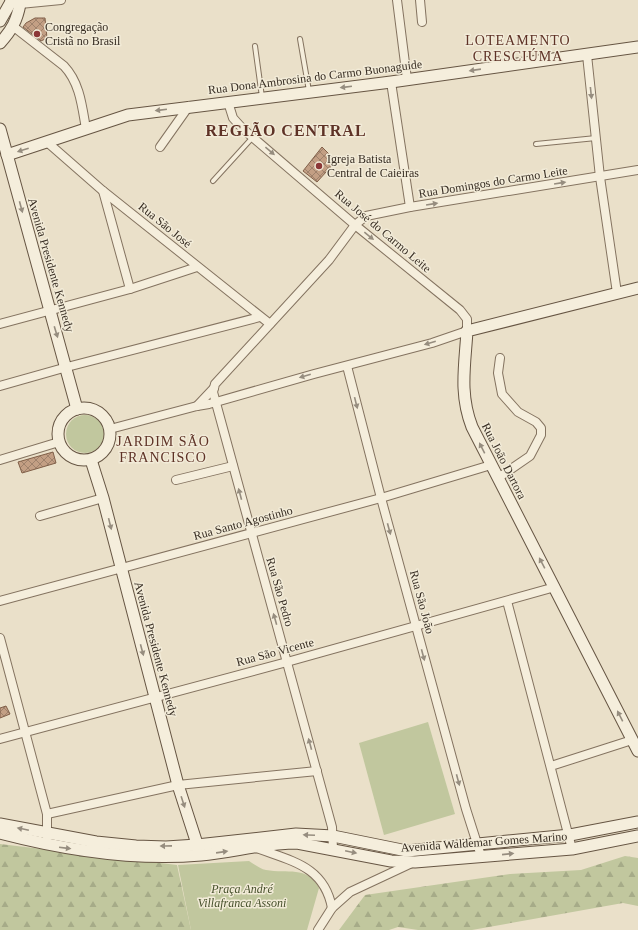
<svg xmlns="http://www.w3.org/2000/svg" width="638" height="930" font-family="'Times New Roman',serif">
<defs>
<pattern id="forest-firs" width="22" height="20" patternUnits="userSpaceOnUse"><rect width="22" height="20" fill="#c1c79e"/><path d="M5 1l3.5 6h-7zM16 11l3.5 6h-7z" fill="#a6ab88"/></pattern>
<pattern id="building-cross-hatch" width="8" height="8" patternUnits="userSpaceOnUse"><rect width="8" height="8" fill="#c39f84"/><path d="M0 0l8 8M0 8l8-8" fill="none" stroke="#9f826c"/></pattern>
</defs>
<rect width="100%" height="100%" fill="#eae0c9"/>
<g fill="url(#forest-firs)">
<path d="M0 844 177 865 191 930H0Z"/>
<path d="M625 856 638 858V906L623 903 472 930H418L398 927 389 930H339L365 895 510 874 581 870Z"/>
</g>
<g fill="#c1c79e">
<circle cx="85" cy="434" r="19"/>
<path d="M428 722 455 814 384 835 359 743Z"/>
<path d="M249 861C254 864 260 869 266 870 287 874 307 865 319 888L307 930H191L178 865Z"/>
</g>
<g fill="url(#building-cross-hatch)" stroke="#805f48">
<path d="M35 18H45L47 38 41 41 23 27 26 23Z"/>
<path d="M322 147 336 161 317 182 303 171Z"/>
<path d="M53 452 56 463 22 473 18 462Z"/>
<path d="M6 706 10 714 0 718V708Z"/>
</g>
<g fill="none" stroke-linecap="round" stroke-linejoin="round">
<defs>
<g id="lane">
<path d="M300 39 309 91"/>
<path d="M255 46 262 97"/>
<path d="M536 144 596 138"/>
<path d="M213 181 253 137"/>
</g>
<g id="street">
<path d="M397 0 407 79"/>
<path d="M420 0 422 22"/>
<path d="M20 4 61 0"/>
<path d="M14 27 64 66C80 83 82 106 86 129"/>
<path d="M587 55 600 177 617 293"/>
<path d="M391 82 410 207"/>
<path d="M47 142 103 191 270 324"/>
<path d="M160 147 189 106"/>
<path d="M103 191 130 289"/>
<path d="M0 324 130 289 197 267"/>
<path d="M347 366 381 498 466 809 481 856"/>
<path d="M0 386 67 367 260 317"/>
<path d="M197 406 214 388"/>
<path d="M110 429 197 406 209 404 314 374 432 343 467 331V319L460 310 355 225 243 129 233 118 228 102"/>
<path d="M0 460 59 442"/>
<path d="M498 478 530 456 541 435V428L536 422 518 412 502 394 498 373 500 358"/>
<path d="M176 480 233 466"/>
<path d="M40 516 103 498"/>
<path d="M0 601 381 498 491 465"/>
<path d="M507 601 572 849"/>
<path d="M0 638 47 814V837"/>
<path d="M0 739 287 662 555 587"/>
<path d="M551 766 632 740"/>
<path d="M47 814 178 785 317 771"/>
<path d="M254 847C290 861 324 865 332 908"/>
<path d="M333 849 332 827 213 392 215 384 329 260 355 225 366 216 410 207 638 170"/>
<path d="M318 930 332 908 350 892 412 863"/>
</g>
<g id="secondary">
<path d="M0 21 12 0"/>
<path d="M0 43C12 30 17 20 20 4L11 0"/>
<path d="M0 129 77 409"/>
<path d="M7 155 128 115 391 82 638 47"/>
<path d="M638 288 467 331C465 365 459 394 472 427L638 751"/>
<circle cx="84" cy="434" r="26"/>
<path d="M91 460 103 498 178 785 199 850"/>
<path d="M0 824 96 842 136 846 166 847 197 845 296 834 333 836 407 851 570 835 638 822"/>
<path d="M0 833C65 850 133 861 201 855 233 852 264 843 297 843L391 861 415 862 572 849 638 836"/>
</g>
</defs>
<use href="#lane" stroke="#847360" stroke-width="6"/>
<use href="#street" stroke="#847360" stroke-width="10"/>
<use href="#secondary" stroke="#665543" stroke-width="13"/>
<use href="#lane" stroke="#f5eedc" stroke-width="4"/>
<use href="#street" stroke="#f5eedc" stroke-width="8"/>
<use href="#secondary" stroke="#f5eedc" stroke-width="11"/>
</g>
<defs><path id="oneway-solid" d="M-6-.8H1V-3.2L6.5 0L1 3.2V.8H-6Z"/></defs>
<g fill="#968d7f">
<use href="#oneway-solid" transform="translate(475 70) rotate(172)"/>
<use href="#oneway-solid" transform="translate(346 87) rotate(173)"/>
<use href="#oneway-solid" transform="translate(591 93) rotate(84)"/>
<use href="#oneway-solid" transform="translate(161 110) rotate(173)"/>
<use href="#oneway-solid" transform="translate(23 150) rotate(162)"/>
<use href="#oneway-solid" transform="translate(270 151) rotate(40)"/>
<use href="#oneway-solid" transform="translate(560 183) rotate(-9)"/>
<use href="#oneway-solid" transform="translate(432 204) rotate(-9)"/>
<use href="#oneway-solid" transform="translate(21 207) rotate(75)"/>
<use href="#oneway-solid" transform="translate(369 236) rotate(39)"/>
<use href="#oneway-solid" transform="translate(56 332) rotate(73)"/>
<use href="#oneway-solid" transform="translate(430 343) rotate(164)"/>
<use href="#oneway-solid" transform="translate(305 376) rotate(164)"/>
<use href="#oneway-solid" transform="translate(356 403) rotate(76)"/>
<use href="#oneway-solid" transform="translate(482 448) rotate(-117)"/>
<use href="#oneway-solid" transform="translate(240 494) rotate(-105)"/>
<use href="#oneway-solid" transform="translate(110 524) rotate(76)"/>
<use href="#oneway-solid" transform="translate(389 529) rotate(75)"/>
<use href="#oneway-solid" transform="translate(542 563) rotate(-118)"/>
<use href="#oneway-solid" transform="translate(275 619) rotate(-106)"/>
<use href="#oneway-solid" transform="translate(142 650) rotate(75)"/>
<use href="#oneway-solid" transform="translate(423 655) rotate(75)"/>
<use href="#oneway-solid" transform="translate(620 716) rotate(-117)"/>
<use href="#oneway-solid" transform="translate(310 744) rotate(-105)"/>
<use href="#oneway-solid" transform="translate(458 780) rotate(75)"/>
<use href="#oneway-solid" transform="translate(183 802) rotate(72)"/>
<use href="#oneway-solid" transform="translate(23 829) rotate(-168)"/>
<use href="#oneway-solid" transform="translate(309 835) rotate(-177)"/>
<use href="#oneway-solid" transform="translate(166 846) rotate(179)"/>
<use href="#oneway-solid" transform="translate(65 848) rotate(7)"/>
<use href="#oneway-solid" transform="translate(222 852) rotate(-8)"/>
<use href="#oneway-solid" transform="translate(351 852) rotate(12)"/>
<use href="#oneway-solid" transform="translate(508 854) rotate(-6)"/>
</g>
<g fill="#8c3737" stroke="#f2ebd8" stroke-width="1.5">
<circle cx="37" cy="34" r="4"/>
<circle cx="319" cy="166" r="4"/>
</g>
<g text-anchor="middle" stroke-width="3" stroke-linejoin="round" paint-order="stroke">
<g font-size="12" fill="#362c22" stroke="#f2ebd8" text-anchor="start">
<text x="45" y="31">Congregação<tspan x="45" dy="14">Cristã no Brasil</tspan></text>
<text x="327" y="163">Igreja Batista<tspan x="327" dy="14">Central de Caieiras</tspan></text>
</g>
<g font-size="12" fill="#362c22" stroke="#f2ebd8">
<text transform="translate(315 77) rotate(-7)" y="4">Rua Dona Ambrosina do Carmo Buonaguide</text>
<text transform="translate(493 182) rotate(-9)" y="4">Rua Domingos do Carmo Leite</text>
<text transform="translate(165 225) rotate(39)" y="4">Rua São José</text>
<text transform="translate(383 231) rotate(40)" y="4">Rua José do Carmo Leite</text>
<text transform="translate(51 265) rotate(74)" y="4">Avenida Presidente Kennedy</text>
<text transform="translate(504 461) rotate(63)" y="4">Rua João Dartora</text>
<text transform="translate(243 523) rotate(-15)" y="4">Rua Santo Agostinho</text>
<text transform="translate(280 592) rotate(74)" y="4">Rua São Pedro</text>
<text transform="translate(422 602) rotate(75)" y="4">Rua São João</text>
<text transform="translate(156 649) rotate(75)" y="4">Avenida Presidente Kennedy</text>
<text transform="translate(275 652) rotate(-15)" y="4">Rua São Vicente</text>
<text transform="translate(484 842) rotate(-4)" y="4">Avenida Waldemar Gomes Marino</text>
</g>
<g font-size="12" font-style="italic" fill="#46502b" stroke="#f2ebd8">
<text x="242" y="893">Praça André<tspan x="242" dy="14">Villafranca Assoni</tspan></text>
</g>
<g font-size="14" letter-spacing="1" fill="#5e3226" stroke="#f2ebd8">
<text x="518" y="45">LOTEAMENTO<tspan x="518" dy="16">CRESCIÚMA</tspan></text>
<text x="163" y="446">JARDIM SÃO<tspan x="163" dy="16">FRANCISCO</tspan></text>
</g>
<g font-size="16" font-weight="bold" letter-spacing="1" fill="#5e3226" stroke="#f2ebd8">
<text x="286" y="136">REGIÃO CENTRAL</text>
</g>
</g>
</svg>
